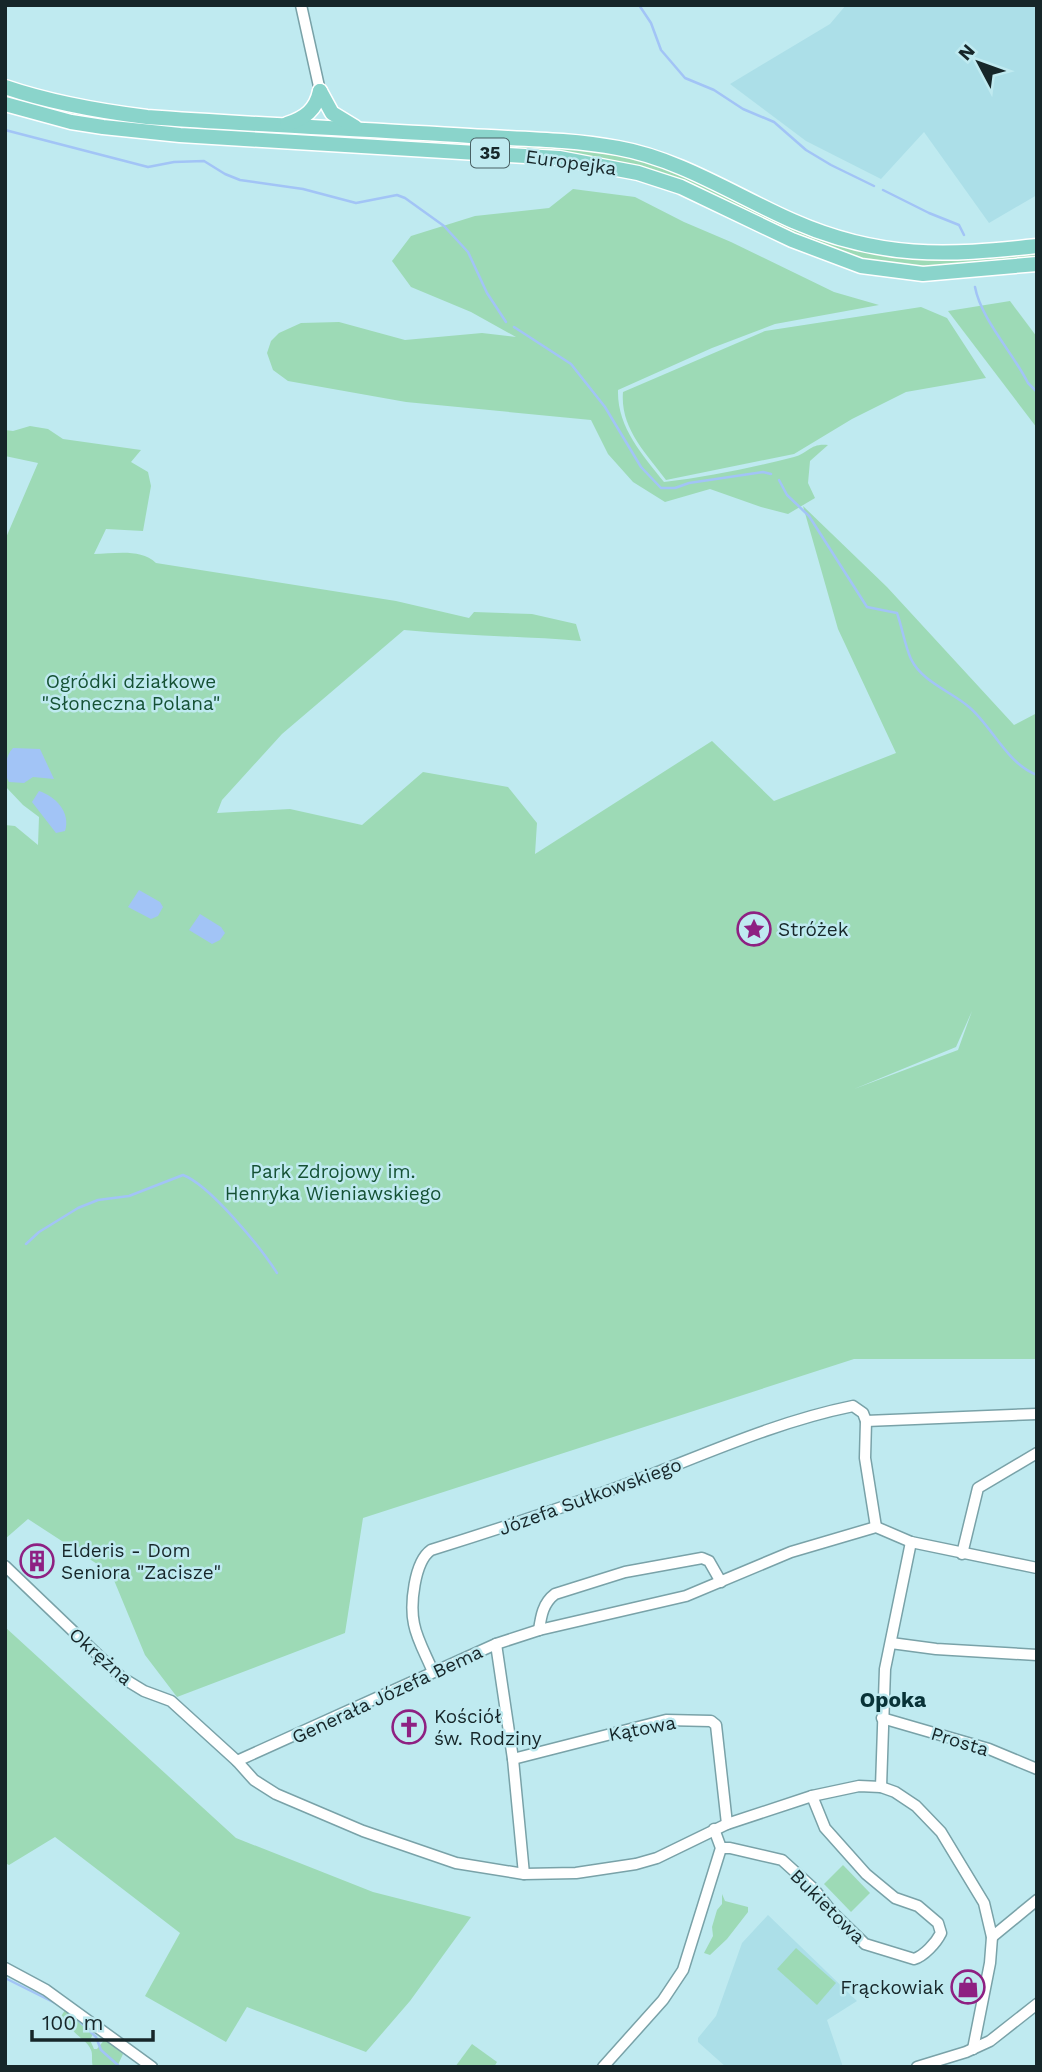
<svg xmlns="http://www.w3.org/2000/svg" width="1042" height="2072" font-family="'Work Sans',sans-serif">
<rect width="100%" height="100%" fill="#bfeaf0"/>
<g fill="#acdfe8">
<path d="M846 5H1037V195L989 223 924 132 881 179 806 141 730 84 830 24Z"/>
<path d="M768 1915 857 2001 827 2020 843 2067H726L698 2042V2038L716 2016 742 1943Z"/>
</g>
<g fill="#9ddab6" fill-rule="evenodd">
<path d="M5 92 40 104 601 151 657 164 842 245 1037 252V259L918 268 864 261 840 254 624 163 566 153 142 126C95 119 50 111 5 97Z"/>
<path d="M573 189 635 197 684 222 731 242 834 292 879 305 775 324 712 348 618 390C617 427 642 454 664 482 707 477 751 468 794 457 809 453 810 443 828 445L810 461 808 483 815 498 788 514 761 507 710 489 665 502 633 482 608 454 591 420 406 402 288 381 273 370 267 353 271 341 279 333 301 323 339 322 405 340 482 333 516 337 471 312 411 287 392 261 411 236 475 216 549 208Z"/>
<path d="M1010 301 1037 337V428L948 311Z"/>
<path d="M921 307 947 318 986 378 906 392 852 419 794 454 666 480C646 453 620 428 623 392L765 331Z"/>
<path d="M30 426 48 429 63 439 141 450 131 462 148 472 151 486 143 531 106 529 94 554C114 554 140 548 156 563L396 601 469 618 474 612 532 614 576 624 581 641C522 636 463 636 404 630L282 734 222 800 217 813 290 809 362 825 423 772 508 787 537 823 535 854 712 741 774 801 896 753 838 629 803 506 887 587 1014 725 1037 713V1359H854L363 1518 345 1633 177 1697 145 1655 111 1573 28 1519 5 1539V825L15 826 38 845 39 817 23 805 5 786V540L38 463 5 456V430L13 431ZM972 1011 958 1050 854 1089 956 1047Z"/>
<path d="M5 1627 236 1838 373 1892 471 1917 410 2001 366 2052 247 2007 226 2042 145 1996 180 1933 55 1837 9 1865 5 1863Z"/>
<path d="M843 1865 870 1893 851 1912 824 1884Z"/>
<path d="M722 1894 725 1901 748 1907V1912L727 1939 710 1955 704 1953 713 1936 712 1927 717 1910 722 1904Z"/>
<path d="M796 1948 836 1983 817 2005 777 1969Z"/>
<path d="M65 2010 95 2030 90 2040 94 2049H97L105 2039 123 2054 117 2067H93C91 2061 93 2054 91 2050 87 2039 73 2036 69 2023L62 2021 60 2018Z"/>
<path d="M472 2044 497 2062 494 2067H455Z"/>
</g>
<g fill="#a2c4f6">
<path d="M13 748 40 749 54 779 33 777 24 783 9 782C3 772 5 756 13 748Z"/>
<path d="M39 791C55 796 71 812 65 831L56 833 32 802Z"/>
<path d="M139 890 160 902 163 907 158 916 151 919 128 907Z"/>
<path d="M200 914 221 927 225 933 220 940 212 944 189 930Z"/>
</g>
<g fill="none" stroke-linecap="round" stroke-linejoin="round">
<g stroke="#a2c4f6" stroke-width="2.5">
<path d="M639 5 651 23 661 50 685 78 714 90 743 109 774 122 806 150 831 165 874 186"/>
<path d="M5 130 148 167 174 162 204 161 225 174 240 180 303 189 356 203 397 195 405 198 444 226 468 252 487 293 506 322"/>
<path d="M883 190 929 213 959 225 964 235"/>
<path d="M975 287C981 319 1013 353 1028 383L1037 392"/>
<path d="M514 327 571 364 605 407 641 467 661 488H675L689 483 763 472 771 474"/>
<path d="M779 480 787 495 809 516 867 607 897 613C902 627 905 646 911 659 922 682 952 692 969 707 992 726 1006 763 1037 775"/>
<path d="M26 1244 39 1232 78 1208 98 1200 129 1196 183 1175C210 1185 261 1248 277 1273"/>
<path d="M5 1978 57 2004"/>
<path d="M76 2018 96 2037 101 2050 120 2067"/>
</g>
<defs>
<g id="minor">
<path d="M301 5 320 91"/>
<path d="M866 1421 865 1458 876 1527"/>
<path d="M962 1554 978 1488 1037 1453"/>
<path d="M5 1566 121 1677 144 1691 171 1701 237 1761 254 1780 276 1794 363 1831 456 1863 524 1874 576 1873 636 1864 657 1858 727 1824 812 1796 859 1786 881 1787 895 1792 916 1806 941 1832 984 1903 992 1937 990 1963 973 2049"/>
<path d="M539 1630C541 1616 543 1603 555 1594L625 1572 702 1558 709 1561 721 1582"/>
<path d="M891 1643 936 1649 1037 1655"/>
<path d="M496 1644 513 1759 524 1874"/>
<path d="M433 1672C427 1657 417 1640 414 1624 410 1605 414 1562 431 1550 502 1528 571 1505 640 1479 710 1452 779 1421 853 1406L863 1413 866 1421 1037 1414"/>
<path d="M882 1718 989 1749 1037 1769"/>
<path d="M513 1759 666 1720 711 1721 716 1725 727 1824"/>
<path d="M237 1761 496 1644 539 1630 686 1596 791 1552 876 1527 911 1542 1037 1568"/>
<path d="M881 1787 885 1669 911 1542"/>
<path d="M721 1848H730L782 1860 814 1889 832 1912 865 1944 914 1959C924 1956 936 1943 941 1933L938 1923 918 1906 895 1898 866 1874 825 1828 812 1796"/>
<path d="M992 1937 1037 1900"/>
<path d="M5 1968 46 1990 152 2067"/>
<path d="M603 2067 663 2000 683 1970 721 1848 714 1829"/>
<path d="M917 2067 966 2052 990 2041 1037 2004"/>
</g>
<g id="major">
<path d="M5 87C52 103 98 111 147 117 255 125 362 129 470 136 519 139 569 139 618 148 680 159 736 196 793 221 879 259 946 256 1037 246"/>
<path d="M320 91 332 113 355 127"/>
<path d="M5 104 71 122 103 127 180 135 559 158 638 173 681 187 792 240 861 266 923 274 1037 264"/>
<path d="M287 124C305 118 316 110 320 91"/>
</g>
</defs>
<use href="#minor" stroke="#79a2a8" stroke-width="13"/>
<use href="#major" stroke="#fff" stroke-width="17"/>
<use href="#minor" stroke="#fff" stroke-width="10"/>
<use href="#major" stroke="#8ad4cb" stroke-width="14"/>
</g>
<defs>
<symbol id="sight-ring" viewBox="-11 -11 22 22"><circle r="9.5" fill="#bfeaf0" stroke="#8e2082" stroke-width="1.5"/><path d="M0-6L1.8-2.2L6-1.7L2.9 1.2L3.7 5.4L0 3.3L-3.7 5.4L-2.9 1.2L-6-1.7L-1.8-2.2Z" fill="#8e2082"/></symbol>
<symbol id="building-ring" viewBox="-11 -11 22 22"><circle r="9.5" fill="#bfeaf0" stroke="#8e2082" stroke-width="1.5"/><path d="M-4-6H4V6H1V3H-1V6H-4ZM-2.5-4.3h1.7v1.8h-1.7ZM.8-4.3h1.7v1.8H.8ZM-2.5-1h1.7V.8h-1.7ZM.8-1h1.7V.8H.8Z" fill="#8e2082"/></symbol>
<symbol id="church-ring" viewBox="-11 -11 22 22"><circle r="9.5" fill="#bfeaf0" stroke="#8e2082" stroke-width="1.5"/><path d="M-1.2-6h2.4v3.5h3.3v2.4h-3.3V6h-2.4V-.1h-3.3v-2.4h3.3Z" fill="#8e2082"/></symbol>
<symbol id="shop-ring" viewBox="-11 -11 22 22"><circle r="9.5" fill="#bfeaf0" stroke="#8e2082" stroke-width="1.5"/><path d="M-5-2.5h2.3a2.7 3.5 0 0 1 5.4 0H5L5.5 6h-11ZM-1.5-2.5h3a1.5 2.3 0 0 0-3 0Z" fill="#8e2082"/></symbol>
</defs>
<g fill-rule="evenodd">
<use href="#sight-ring" x="735" y="910" width="38" height="38"/>
<use href="#building-ring" x="18" y="1542" width="38" height="38"/>
<use href="#church-ring" x="390" y="1708" width="38" height="38"/>
<use href="#shop-ring" x="949" y="1968" width="38" height="38"/>
</g>
<g text-anchor="middle" stroke-width="5" stroke-linejoin="round" paint-order="stroke">
<rect fill="#bfeaf0" stroke="#496165" stroke-width="2" x="471" y="138.5" width="38" height="29" rx="5"/>
<g font-size="18" font-weight="bold" fill="#162629">
<text x="490" y="159">35</text>
</g>
<g font-size="19" fill="#162629" stroke="#bfeaf0">
<text transform="translate(571 162) rotate(8)" y="7">Europejka</text>
<text transform="translate(590 1496) rotate(-20)" y="7">Józefa Sułkowskiego</text>
<text transform="translate(101 1656) rotate(41)" y="7">Okrężna</text>
<text transform="translate(387 1694) rotate(-25)" y="7">Generała Józefa Bema</text>
<text transform="translate(642 1728) rotate(-11)" y="7">Kątowa</text>
<text transform="translate(960 1741) rotate(17)" y="7">Prosta</text>
<text transform="translate(828 1906) rotate(45)" y="7">Bukietowa</text>
</g>
<g font-size="19" fill="#155134" stroke="#bfeaf0">
<text x="131" y="688">Ogródki działkowe<tspan x="131" dy="22">"Słoneczna Polana"</tspan></text>
<text x="333" y="1178">Park Zdrojowy im.<tspan x="333" dy="22">Henryka Wieniawskiego</tspan></text>
</g>
<g font-size="19" fill="#162629" stroke="#bfeaf0" text-anchor="start">
<text x="778" y="936">Stróżek</text>
<text x="61" y="1557">Elderis - Dom<tspan x="61" dy="22">Seniora "Zacisze"</tspan></text>
<text x="434" y="1723">Kościół<tspan x="434" dy="22">św. Rodziny</tspan></text>
<text x="944" y="1994" text-anchor="end">Frąckowiak</text>
</g>
<g font-size="21" font-weight="bold" fill="#083237" stroke="#bfeaf0">
<text x="893" y="1707">Opoka</text>
</g>
</g>
<rect width="1042" height="2072" fill="none" stroke="#162629" stroke-width="14"/>
<g transform="translate(979 63) rotate(311)" stroke="#bfeaf0" stroke-width="5" paint-order="stroke">
<path d="M0-5L12 26L0 18L-12 26Z" fill="#162629"/>
<text y="-10" font-size="19" font-weight="bold" text-anchor="middle" fill="#162629">N</text>
</g>
<path d="M32 2030v10h121v-10" fill="none" stroke="#162629" stroke-width="3.5"/>
<text x="42" y="2030" font-size="21" fill="#162629" stroke="#bfeaf0" stroke-width="5" paint-order="stroke">100 m</text>
</svg>
